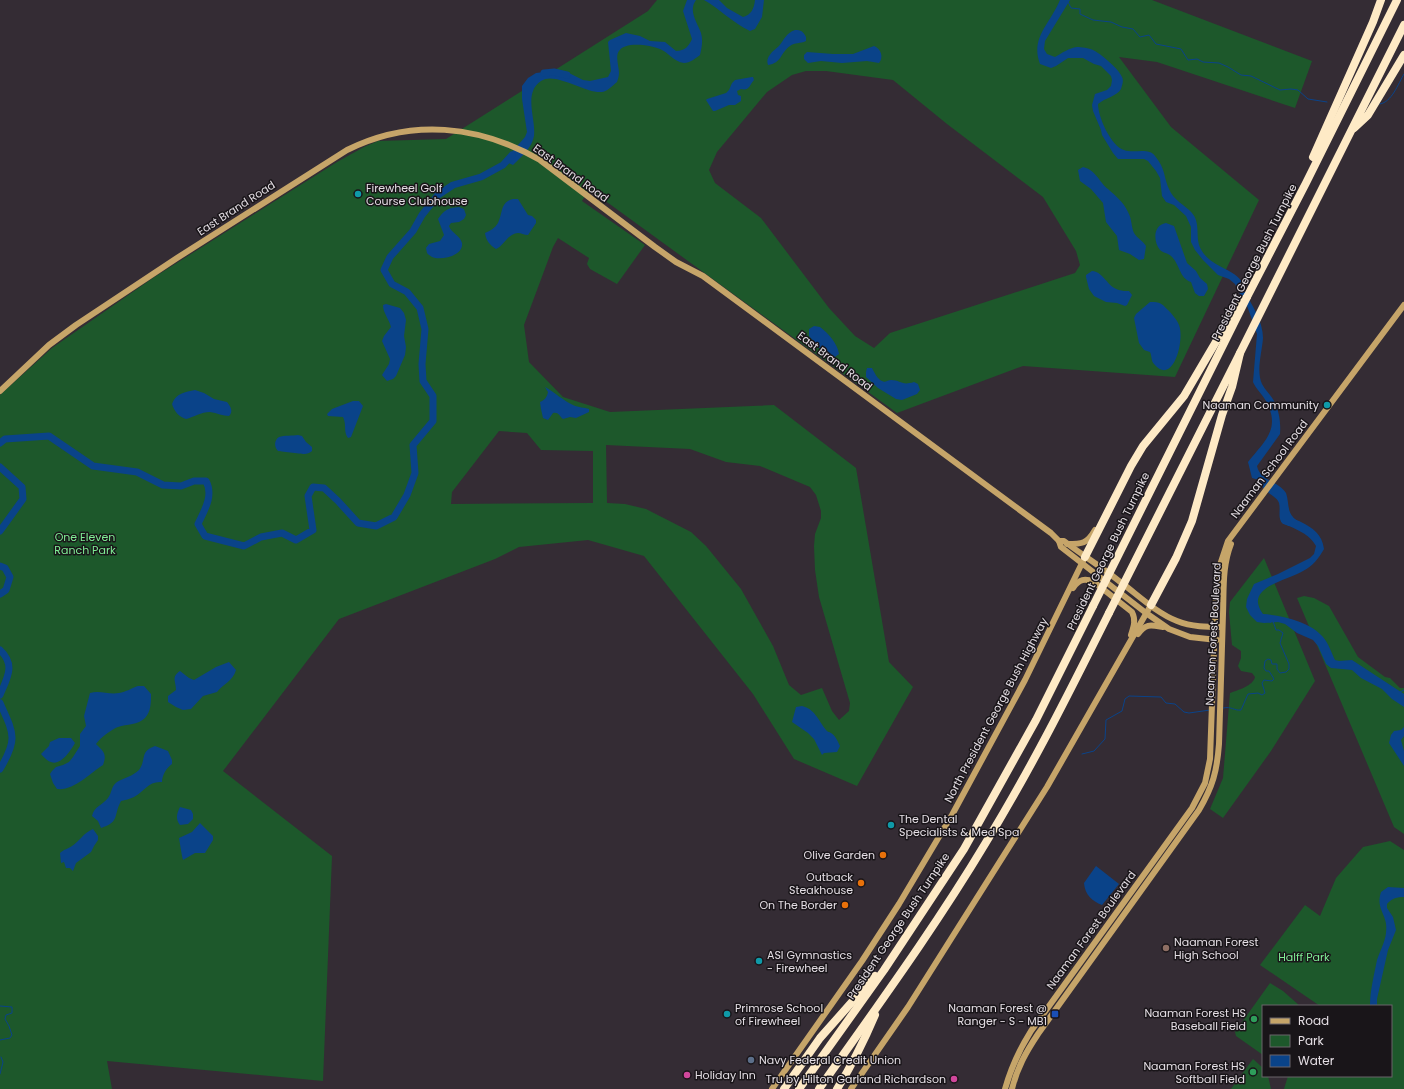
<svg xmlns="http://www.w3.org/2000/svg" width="1404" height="1089" font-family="Poppins,sans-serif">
<rect width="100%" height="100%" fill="#342c34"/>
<g fill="#1d582b" fill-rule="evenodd">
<path d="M657 0H1152L1312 61 1295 108 1157 62 1119 57 1171 127 1259 200 1175 377 1023 366 897 413 589 189 582 201 645 245 617 284 590 269 587 264 589 258 558 238 553 247 524 325 529 362 563 397 610 412 774 405 856 468 889 662 913 687 857 786 794 759 753 694 644 556 588 540 519 547 495 559 339 619 223 771 332 856 323 1081 107 1061 112 1089H0V395L52 348 153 278 337 162 364 147 378 141 446 139 648 11ZM806 71H826L893 80 947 124 1043 197 1076 251 1080 265 1075 273 890 333 874 348 855 336 829 308 761 218 715 183 709 170 717 152 767 92 792 75ZM499 431 527 433 541 450 593 451V503L451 504 452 492ZM606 445 690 449 726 462 760 466 810 487 816 495 821 511V518L815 534 814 546 815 570 819 597 850 703 849 711 839 720 832 711 822 688 801 695 789 685 773 646 741 589 706 546 691 532 646 509 625 504 607 503Z"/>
<path d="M1264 558 1315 681 1271 751 1223 818 1210 809 1223 778 1230 693C1238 690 1253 686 1255 677L1252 673 1241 671 1238 666 1241 658V651L1232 645 1229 612 1230 602Z"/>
<path d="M1304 596 1314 598 1329 606 1358 657 1385 677 1390 678 1400 688H1404V834L1394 827 1297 598Z"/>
<path d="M1390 841 1404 850V1089H1284L1288 1076H1391V1006H1320L1260 965 1305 905 1320 916 1336 878 1363 847Z"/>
<path d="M1270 983 1283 991 1300 1006H1263V1055L1236 1036 1235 1032Z"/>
<path d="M1253 1059 1263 1068V1076H1268L1271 1089H1231Z"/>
</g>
<g fill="#0a4389">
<path d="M687 0H696C688 11 697 22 701 33 703 40 702 47 700 55 696 58 690 63 684 63 674 62 668 52 660 49 650 45 625 41 619 51 615 56 619 67 619 73 619 76 618 79 617 82 613 85 608 91 602 92 586 94 555 71 541 81 523 93 536 118 534 136 532 148 521 157 513 165L504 161 525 137 527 132 522 99V86L528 78 536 73 544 72 571 74 583 80 590 81 608 77 611 71 608 42 610 40 626 33 640 36 650 41 665 42 676 51C685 51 689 46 692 39L683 11Z"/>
<path d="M704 0H719L727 8 743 17C751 15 754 9 755 0H764L762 17 755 29 750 31C733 23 720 9 704 0Z"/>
<path d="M1060 0H1070L1045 41 1044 49 1047 54 1055 57C1062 53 1069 48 1077 47 1081 47 1089 48 1093 50 1100 53 1119 69 1122 77 1124 81 1122 85 1121 89 1117 96 1105 98 1098 104 1098 117 1111 146 1124 150 1133 154 1149 147 1155 156 1166 170 1163 175 1169 189 1173 200 1185 205 1192 213 1200 222 1196 234 1199 245 1207 267 1234 268 1242 282 1243 285 1243 288 1244 291 1252 305 1263 321 1263 338 1262 352 1256 371 1262 384 1265 390 1271 395 1274 401 1279 410 1281 423 1280 434L1257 466C1260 481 1279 481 1286 493 1289 501 1287 511 1293 517 1294 519 1299 521 1301 522 1313 528 1322 534 1324 549 1319 558 1313 566 1303 571 1287 581 1243 587 1263 614 1281 615 1311 622 1323 637 1329 644 1331 652 1335 660L1339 661 1352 660 1404 694V707L1392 699 1382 689 1361 678 1352 670 1331 668 1326 664 1318 646 1313 640 1297 633 1285 624 1278 622 1264 623 1257 622 1250 615 1246 607 1247 599 1254 584 1278 574 1310 558 1314 554 1316 546C1310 535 1300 531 1289 526 1288 526 1284 524 1283 524 1277 519 1281 510 1279 503 1277 496 1262 492 1259 480L1252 478 1248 462C1265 441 1281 429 1266 401 1262 394 1256 389 1253 382L1257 334 1244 297 1240 294 1235 284 1229 279 1218 275 1203 260 1195 250 1191 242V227L1186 216 1174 205 1166 202 1162 196 1160 178 1156 171 1148 161 1144 159H1118L1113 153 1102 135 1101 130 1093 111 1092 105 1095 94 1107 90 1111 86 1112 80 1111 76 1101 66 1094 64 1083 58H1068L1056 66 1051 68 1040 64C1030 38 1050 24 1060 0Z"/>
<path d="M795 30C801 30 803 31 806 37V41C800 44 795 42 790 46 780 53 782 63 768 65 765 57 773 51 779 46 784 40 786 33 795 30Z"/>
<path d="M874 46C881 49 884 57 879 63L867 61 842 63 821 61 808 63 804 59V55L807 52 833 54H853Z"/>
<path d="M752 77H753L754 80C749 86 749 91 741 89L737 91 738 95 741 96V101L735 105H729L715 111H713L706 100 707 99 726 93 729 90 732 83 735 80Z"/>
<path d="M1083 167C1096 170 1099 182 1108 189 1116 196 1124 203 1128 212 1132 219 1131 226 1134 233 1137 238 1143 241 1146 246L1144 259 1139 260 1130 254 1119 250 1117 236 1106 222 1103 203 1091 189 1080 181 1078 170Z"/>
<path d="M513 199H518L528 215 532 216 536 220V223L528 235C524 235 521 233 518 233 507 234 504 246 496 249 490 245 486 241 485 233 490 231 495 228 498 223 503 213 500 202 513 199Z"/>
<path d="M459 207 464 209 466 215 464 219 459 222 451 223 449 226C451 233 460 235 462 243 464 256 440 261 432 257 430 256 428 254 427 253L426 248 429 244 440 241 444 235 438 219C444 210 448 208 459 207Z"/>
<path d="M1166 223 1174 226 1187 263 1196 271 1200 278 1207 284 1208 289 1204 296H1199L1195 293 1191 282C1179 278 1180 264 1171 256 1168 253 1163 253 1160 250 1153 241 1153 225 1166 223Z"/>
<path d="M1092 271C1104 272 1107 287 1119 290 1122 291 1126 291 1129 291L1132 295 1127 305 1125 306 1117 303 1106 302 1094 296 1089 289 1086 277V275Z"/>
<path d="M1150 302C1161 302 1161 303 1168 310 1172 314 1177 320 1179 325 1185 340 1173 387 1154 364 1151 361 1152 356 1150 352L1144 350 1139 343 1134 318 1136 314Z"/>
<path d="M386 304 400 308 404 313 406 320 404 336 406 347 405 355 396 376 393 379 387 381 382 375 389 364 390 359 382 341 384 336 391 327C389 319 383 313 383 305Z"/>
<path d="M814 326 820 327C828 333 838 344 839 354L835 357H832L825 351 819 348 809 336V329Z"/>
<path d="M867 368H872C874 372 878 380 882 381 885 383 888 380 891 380 901 380 901 386 914 382L918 384 920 390 917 394 902 400 896 399 878 388 866 377V372Z"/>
<path d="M545 387C554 392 564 401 573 405 579 408 584 407 589 409V412L576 418 570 417 563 419C559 416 559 412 553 413L548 420 543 418 541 409 540 402C545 400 547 397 548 392Z"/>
<path d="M195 390 204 393 214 399 227 402C230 406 234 411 229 416 223 416 217 413 210 412 201 412 194 417 186 419 179 417 174 411 172 404 176 393 185 392 195 390Z"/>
<path d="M353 401H359L363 406 351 437 348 438C343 431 347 425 343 417L328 416 327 414 332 409Z"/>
<path d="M298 435 302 436 306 442 312 447V451C310 453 307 454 304 454 301 454 279 451 278 451 274 447 274 440 279 437 284 435 293 436 298 435Z"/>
<path d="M229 662 236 670C233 681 223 684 217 692L203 696 191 709 183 710 176 707 168 702V696L176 690C176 681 171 677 180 671L189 678 194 680 216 667Z"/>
<path d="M138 686H144L151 694C151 702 151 712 145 718 138 725 127 724 118 727 112 729 100 738 96 744 104 752 107 754 103 765 90 773 74 791 57 789L53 783 50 774 52 771 56 767 63 765 69 762 73 757 80 746V734L86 726 84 716 90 693C100 690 109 695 119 693 126 692 132 688 138 686Z"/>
<path d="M802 706C815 709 818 720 826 730 829 733 828 731 831 733 836 736 838 742 840 746L837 752 824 753 822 755 814 739 808 733 792 722 796 707Z"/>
<path d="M1404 727V736L1401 740 1404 751V766L1389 743 1391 735 1394 731 1401 730Z"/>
<path d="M59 738H71L75 743C71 750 61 766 51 762 47 761 44 757 41 754L49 746 50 742Z"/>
<path d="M155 746 168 751 172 760V764C166 768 162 776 162 782 148 781 145 791 134 797 130 799 125 800 121 801 113 816 120 822 101 828L98 821 92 816C94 806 103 805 108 798 112 793 111 786 117 782 124 778 133 776 139 770 147 759 139 752 155 746Z"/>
<path d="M180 807 191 810 193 814V819L188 824 180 825C175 819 177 813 180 807Z"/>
<path d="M200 823 213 836V840L205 853H195L183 860 182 856 179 838 192 832Z"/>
<path d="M93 829 98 836V840L94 846 91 852 76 863 73 871 70 868H66L64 862 61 863 60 853C64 849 68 849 72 846 80 841 83 833 93 829Z"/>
<path d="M1096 866 1119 884 1102 905C1092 901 1085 895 1084 883Z"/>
<path d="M1388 887 1404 888V897C1397 897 1392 898 1387 904V908L1393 917 1396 930 1388 950 1377 999V1006H1370C1370 991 1374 975 1377 960 1380 951 1385 942 1386 933 1389 915 1375 910 1381 892Z"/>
</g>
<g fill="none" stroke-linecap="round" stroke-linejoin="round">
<g stroke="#0a4389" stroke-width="1">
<path d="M1068 2 1071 8 1080 9V14L1093 20 1111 22 1122 27 1133 29 1140 37 1149 35 1156 44 1181 49 1188 60 1197 59 1203 62 1219 63 1228 67 1241 75 1251 76 1280 90 1291 89 1298 90 1308 99 1327 102"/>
<path d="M1380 104C1392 102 1398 84 1404 74"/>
<path d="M1400 692 1404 690"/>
<path d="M1223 708C1232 706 1234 711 1241 710L1248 694 1258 693 1262 695 1265 693 1262 683 1264 680 1272 681 1274 679 1269 671H1266L1264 668 1265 661 1268 659 1271 660 1272 664H1277V669L1280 673 1286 672 1289 669V664L1280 643 1283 633 1279 630H1276L1273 621"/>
<path d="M1082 754 1094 751 1105 739 1106 720 1122 711 1125 699 1129 696 1161 697 1166 703 1175 704 1184 712 1189 713 1210 710"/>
<path d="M0 1006 12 1007V1013L6 1015 5 1019 9 1026 12 1035 10 1038 0 1040"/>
<path d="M0 1074 3 1062 1 1057"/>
</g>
<g stroke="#0a4389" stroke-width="7">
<path d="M544 73 554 72 567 75"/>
<path d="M0 443 5 439 49 436 93 466 137 472 163 485 181 486 194 481H206C214 496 204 511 198 524L205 536 244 546 261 537 282 533 296 540 313 530 308 496 313 487 324 488 338 501 358 523 376 526 394 517 407 495 415 473 413 445 433 421V396L423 381 422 364 425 329 420 308 407 292 392 284 384 270 390 257 413 231 422 215 438 195 453 185 481 177 503 165 512 155"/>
<path d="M0 467 22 487 23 499 0 531"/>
<path d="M0 566 5 568 10 577 6 590 0 594"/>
<path d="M0 650C16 665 7 678 0 695"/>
<path d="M0 703C14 734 18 739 0 769"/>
</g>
<g stroke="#c6a569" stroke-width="6">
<path d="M0 391 49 345 76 325 177 258 347 150C411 118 479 125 540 160L655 247 676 262 703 276 1051 533 1059 541H1064C1082 555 1102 567 1119 581 1137 594 1156 613 1177 621 1192 627 1207 627 1222 627"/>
<path d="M1059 541 1061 547 1146 613 1169 629 1190 637 1217 640"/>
<path d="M1067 544C1082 544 1087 544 1095 530"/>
<path d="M1073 588C1079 579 1085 578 1094 582L1132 612C1136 620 1134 626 1131 635"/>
<path d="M1138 634C1146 623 1151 625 1163 627"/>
<path d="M772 1089 862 961 899 904 952 815 1025 680 1085 557"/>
<path d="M851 1089 908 1007 1047 787 1151 605"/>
<path d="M1005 1089C1011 1068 1019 1050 1031 1031L1192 808 1205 783 1210 759 1216 593 1220 565 1228 541 1404 305"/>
<path d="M1012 1089C1017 1068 1026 1052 1038 1034L1199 810C1213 786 1217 771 1219 744 1220 701 1222 657 1223 614 1224 590 1222 567 1231 544"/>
</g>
<g stroke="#feeac6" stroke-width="8">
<path d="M1354 128 1368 115 1404 55"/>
<path d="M1313 157 1373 22 1381 0"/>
<path d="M1085 557 1131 466 1143 446 1184 396 1217 340 1234 310 1247 297 1306 183 1397 0"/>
<path d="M1151 605 1176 558 1192 521 1222 415 1232 387 1240 353 1404 25"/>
<path d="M784 1089 820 1038 875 976"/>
<path d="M799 1089 884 970 964 849 1036 720 1093 606"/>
<path d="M819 1089C876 1008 934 929 985 844 1031 769 1070 691 1109 613"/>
<path d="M837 1089C852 1065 864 1041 875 1015"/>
</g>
<g stroke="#feeac6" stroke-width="8">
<path d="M1093 606 1247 297"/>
<path d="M1109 613 1240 353"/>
</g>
</g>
<g fill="#0f9aa8" stroke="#191519" stroke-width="1.5">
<circle cx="358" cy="194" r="4"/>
<circle cx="1327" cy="405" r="4"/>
<circle cx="891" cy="825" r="4"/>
<circle cx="759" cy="961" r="4"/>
<circle cx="727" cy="1014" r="4"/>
</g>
<g fill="#e8710a" stroke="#191519" stroke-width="1.5">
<circle cx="883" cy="855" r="4"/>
<circle cx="861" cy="883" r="4"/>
<circle cx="845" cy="905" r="4"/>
</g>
<circle fill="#8d6e63" stroke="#191519" stroke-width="1.5" cx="1166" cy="948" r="4"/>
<rect fill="#1a4fb4" stroke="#191519" stroke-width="1.5" x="1051" y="1010" width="8" height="8" rx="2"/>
<g fill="#2e9e5b" stroke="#191519" stroke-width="1.5">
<circle cx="1254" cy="1019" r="4"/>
<circle cx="1253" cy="1072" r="4"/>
</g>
<circle fill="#5c6f8a" stroke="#191519" stroke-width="1.5" cx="751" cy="1060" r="4"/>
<g fill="#d1479c" stroke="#191519" stroke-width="1.5">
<circle cx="687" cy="1075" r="4"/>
<circle cx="954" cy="1079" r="4"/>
</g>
<g text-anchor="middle" stroke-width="3" stroke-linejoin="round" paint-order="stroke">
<g font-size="11" fill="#e4dee4" stroke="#191519">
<text transform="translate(571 173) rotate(36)" y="4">East Brand Road</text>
<text transform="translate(236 208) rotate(-33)" y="4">East Brand Road</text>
<text transform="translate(1254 262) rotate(-63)" y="4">President George Bush Turnpike</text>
<text transform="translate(835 361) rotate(37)" y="4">East Brand Road</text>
<text transform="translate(1269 469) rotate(-53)" y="4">Naaman School Road</text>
<text transform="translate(1108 551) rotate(-64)" y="4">President George Bush Turnpike</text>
<text transform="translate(1213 634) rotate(-87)" y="4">Naaman Forest Boulevard</text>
<text transform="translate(996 710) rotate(-62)" y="4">North President George Bush Highway</text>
<text transform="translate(898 926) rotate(-56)" y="4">President George Bush Turnpike</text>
<text transform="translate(1091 930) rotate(-54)" y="4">Naaman Forest Boulevard</text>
</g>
<g font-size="11" fill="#e4dee4" stroke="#191519" text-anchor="end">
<text x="366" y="192" text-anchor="start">Firewheel Golf<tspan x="366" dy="13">Course Clubhouse</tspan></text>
<text x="1319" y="409">Naaman Community</text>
<text x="899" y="823" text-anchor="start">The Dental<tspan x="899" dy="13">Specialists &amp; Med Spa</tspan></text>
<text x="875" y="859">Olive Garden</text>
<text x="853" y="881">Outback<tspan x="853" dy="13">Steakhouse</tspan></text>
<text x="837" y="909">On The Border</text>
<text x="1174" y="946" text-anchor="start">Naaman Forest<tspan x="1174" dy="13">High School</tspan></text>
<text x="767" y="959" text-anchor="start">ASI Gymnastics<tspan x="767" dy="13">- Firewheel</tspan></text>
<text x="735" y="1012" text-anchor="start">Primrose School<tspan x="735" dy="13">of Firewheel</tspan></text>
<text x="1047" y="1012">Naaman Forest @<tspan x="1047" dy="13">Ranger - S - MB1</tspan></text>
<text x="1246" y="1017">Naaman Forest HS<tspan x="1246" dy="13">Baseball Field</tspan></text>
<text x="759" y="1064" text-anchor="start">Navy Federal Credit Union</text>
<text x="1245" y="1070">Naaman Forest HS<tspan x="1245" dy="13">Softball Field</tspan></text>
<text x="695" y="1079" text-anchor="start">Holiday Inn</text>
<text x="946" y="1083">Tru by Hilton Garland Richardson</text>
</g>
<g font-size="11" fill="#80ee96" stroke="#191519">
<text x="85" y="541">One Eleven<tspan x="85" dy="13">Ranch Park</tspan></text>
<text x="1304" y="961">Halff Park</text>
</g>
</g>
<rect x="1262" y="1005" width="130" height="72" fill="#191519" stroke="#6a656a"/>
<rect x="1270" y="1018" width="20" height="6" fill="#c6a569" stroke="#6a656a"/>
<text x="1298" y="1025" font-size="12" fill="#e4dee4">Road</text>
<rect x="1270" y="1035" width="20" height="12" fill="#1d582b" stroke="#6a656a"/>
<text x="1298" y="1045" font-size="12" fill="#e4dee4">Park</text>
<rect x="1270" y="1055" width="20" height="12" fill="#0a4389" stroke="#6a656a"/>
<text x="1298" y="1065" font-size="12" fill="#e4dee4">Water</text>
</svg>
